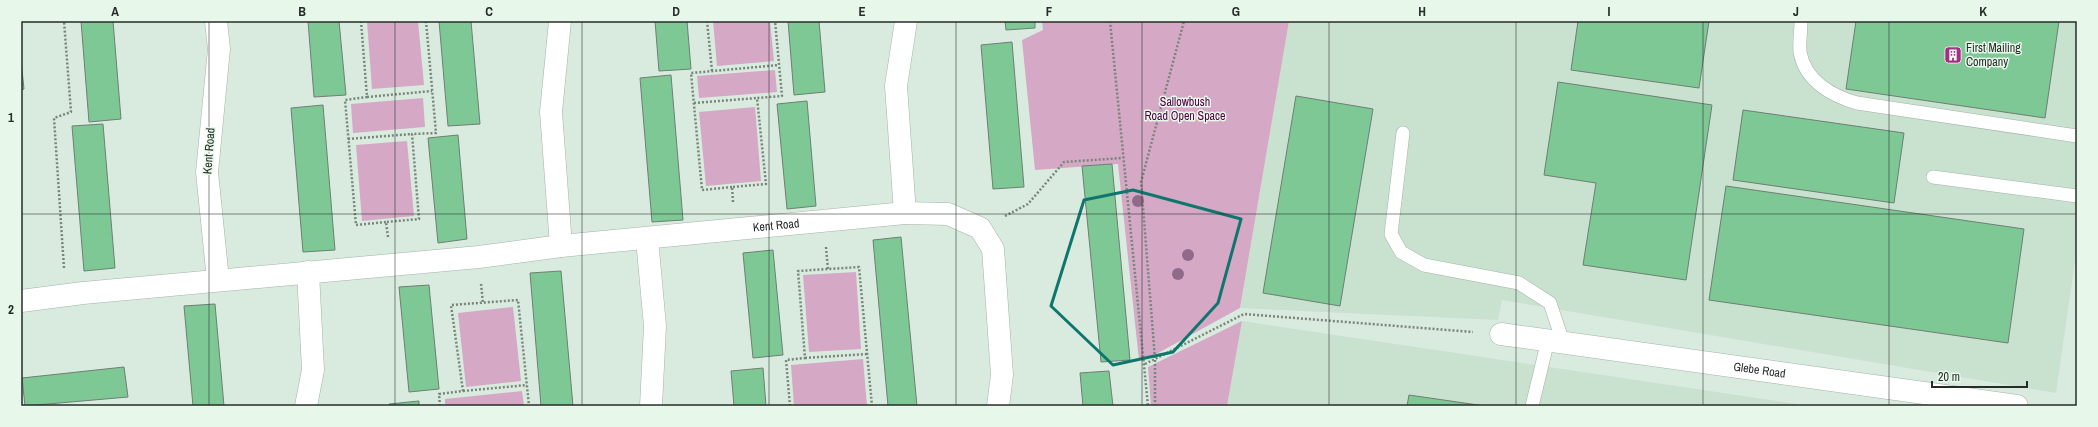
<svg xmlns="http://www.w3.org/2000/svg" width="2098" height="427" font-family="'Archivo Narrow',sans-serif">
<rect width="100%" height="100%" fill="#d9ebde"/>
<g fill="#c9e1cf">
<path d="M1289 21H2077V247L2056 393 1502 300 1498 320 1240 308Z"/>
<path d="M1242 321 1810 406H1227Z"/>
</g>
<g fill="#d5a8c5">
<path d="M367 21H418L424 85 372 89Z"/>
<path d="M713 21H770L774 61 717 66Z"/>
<path d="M1042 21H1289L1240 308 1149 358 1139 360 1118 164 1035 170 1022 40 1043 30Z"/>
<path d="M775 70 777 92 699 98 697 76Z"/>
<path d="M423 98 425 127 353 133 351 104Z"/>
<path d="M755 107 761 181 706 186 699 112Z"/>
<path d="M407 141 414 216 362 221 356 145Z"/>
<path d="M856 272 861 349 809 352 803 275Z"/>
<path d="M513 307 521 381 466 387 458 313Z"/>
<path d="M1242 321 1227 406H1151L1148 367Z"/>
<path d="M863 359 867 406H794L791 365Z"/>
<path d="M522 391 524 406H445V399Z"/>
</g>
<g fill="#7dc895" stroke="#6f7f73">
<path d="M81 21H113L121 119 89 122Z"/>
<path d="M308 21H339L346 95 314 97Z"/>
<path d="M439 21H471L480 124 448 126Z"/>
<path d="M655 21H687L691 69 659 71Z"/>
<path d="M788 21H819L825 92 794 95Z"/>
<path d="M1005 21H1035V28L1006 30Z"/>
<path d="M1578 21H1709L1699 88 1571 70Z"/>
<path d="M1856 21H2059L2045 118 1846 89Z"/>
<path d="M1012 42 1024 187 993 189 981 45Z"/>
<path d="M21 61 24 89 21 90Z"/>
<path d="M671 75 683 220 652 222 640 78Z"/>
<path d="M1558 82 1712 105 1686 280 1583 265 1596 183 1544 175Z"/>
<path d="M1296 96 1373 109 1340 306 1263 293Z"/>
<path d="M807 101 816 206 787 209 777 104Z"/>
<path d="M323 105 335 250 303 252 291 108Z"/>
<path d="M1743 110 1904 133 1894 203 1733 180Z"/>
<path d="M103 124 115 268 84 271 72 126Z"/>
<path d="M458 135 467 239 438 243 428 138Z"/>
<path d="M1112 164 1130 360 1101 362 1082 166Z"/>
<path d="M1726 186 2024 229 2008 343 1709 300Z"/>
<path d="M901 237 917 406H888L873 240Z"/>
<path d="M773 250 783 355 753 358 743 253Z"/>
<path d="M561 271 573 406H541L530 273Z"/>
<path d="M429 285 439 389 409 392 399 287Z"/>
<path d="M215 304 224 406H193L184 306Z"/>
<path d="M124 367 128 397 25 406 22 378Z"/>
<path d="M763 368 766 406H734L731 371Z"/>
<path d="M1109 371 1113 406H1083L1080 373Z"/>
<path d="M1409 395 1485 406H1407Z"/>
<path d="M419 401V406H390L389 404Z"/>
</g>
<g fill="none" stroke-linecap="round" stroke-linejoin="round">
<defs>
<g id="service">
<path d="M1801 21C1801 31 1799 42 1800 52 1805 81 1832 96 1857 103L2077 136"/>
<path d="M1403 133 1391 234 1401 252 1424 265 1519 283 1550 303 1563 342"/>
<path d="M1933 177 2077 196"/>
<path d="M1532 406 1548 340"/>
</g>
<g id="minor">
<path d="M216 21 219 49 207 172 218 280"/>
<path d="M560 21 551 112 561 246"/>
<path d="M905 213 896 86 906 21"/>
<path d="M647 239 655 326 651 406"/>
<path id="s1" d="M21 301 83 293 479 257 561 246 905 213 948 214 980 228 993 249 1002 375 998 406"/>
<path id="s2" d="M1501 334 2017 406"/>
<path d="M306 406 313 370 308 272"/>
</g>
</defs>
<use href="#service" stroke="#a2b3a7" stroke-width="14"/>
<use href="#minor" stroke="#a2b3a7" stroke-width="23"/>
<g stroke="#79857c" stroke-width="2.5" stroke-dasharray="2 2" stroke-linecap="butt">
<path d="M361 21 367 97 345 100 356 225 386 222"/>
<path d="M707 21 712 71"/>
<path d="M1110 21 1148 406"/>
<path d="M367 97 432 91"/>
<path d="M694 103 757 98"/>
<path d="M348 139 412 134"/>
<path d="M732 187 702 190 691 73 779 65"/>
<path d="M733 202 732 187 766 184 757 98 782 96 775 21"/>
<path d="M1005 216 1028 204 1064 162 1122 158"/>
<path d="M388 237 386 222 419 219 412 134 436 133 426 21"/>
<path d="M826 247 828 270"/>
<path d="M64 268 54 118 71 112 64 21"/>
<path d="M481 284 483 303"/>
<path d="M805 358 867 354"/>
<path d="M1145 364 1244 314 1473 332"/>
<path d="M463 391 527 385"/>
<path d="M440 406 439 394 463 391 451 305 518 300 529 406"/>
<path d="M790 406 786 360 805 358 798 271 859 267 872 406"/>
<path d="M1155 406V359L1141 182 1184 21"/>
</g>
<use href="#service" stroke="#fff" stroke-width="13"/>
<use href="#minor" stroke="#fff" stroke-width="22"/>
</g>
<g fill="#926a89">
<circle cx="1138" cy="201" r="6"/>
<circle cx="1188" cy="255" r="6"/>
<circle cx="1178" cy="274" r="6"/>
</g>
<path fill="none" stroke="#0f766e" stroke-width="3" stroke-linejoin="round" d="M1133 190 1241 219 1218 303 1173 352 1113 365 1051 306 1084 200Z"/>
<path fill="none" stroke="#262d28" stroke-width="1" stroke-opacity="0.55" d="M209 21V406M395 21V406M582 21V406M769 21V406M956 21V406M1142 21V406M1329 21V406M1516 21V406M1703 21V406M1889 21V406M21 214H2077"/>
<defs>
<symbol id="building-square" viewBox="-11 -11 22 22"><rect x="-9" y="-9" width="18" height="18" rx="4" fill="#a52f87" stroke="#e7f8eb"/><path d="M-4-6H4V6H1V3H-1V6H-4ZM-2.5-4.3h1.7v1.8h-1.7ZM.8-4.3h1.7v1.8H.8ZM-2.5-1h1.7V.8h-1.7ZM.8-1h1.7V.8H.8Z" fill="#fff"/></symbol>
</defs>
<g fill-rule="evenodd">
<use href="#building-square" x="1943" y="45" width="20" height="20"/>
</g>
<g text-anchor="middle" stroke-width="3" stroke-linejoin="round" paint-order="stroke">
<g font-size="12" fill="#262d28" stroke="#e7f8eb" text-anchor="start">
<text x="1966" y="52">First Mailing<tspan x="1966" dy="14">Company</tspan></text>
</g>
<g font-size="12" fill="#570044" stroke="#e7f8eb">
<text x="1185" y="106">Sallowbush<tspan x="1185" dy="14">Road Open Space</tspan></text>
</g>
<g font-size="12" fill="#262d28" stroke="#e7f8eb">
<text transform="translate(209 151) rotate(-86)" y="4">Kent Road</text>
<text dy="4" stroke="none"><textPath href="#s1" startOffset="759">Kent Road</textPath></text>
<text dy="4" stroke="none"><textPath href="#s2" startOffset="261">Glebe Road</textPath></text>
</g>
</g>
<rect width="2098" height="427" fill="none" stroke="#e7f8eb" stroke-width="44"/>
<path d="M1932 381v6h95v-6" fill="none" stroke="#262d28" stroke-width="2"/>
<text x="1938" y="381" font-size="12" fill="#262d28" stroke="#e7f8eb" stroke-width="3" paint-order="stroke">20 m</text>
<rect x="22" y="22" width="2054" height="383" fill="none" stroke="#262d28" stroke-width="1.5"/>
<g font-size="13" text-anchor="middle" font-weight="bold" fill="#262d28">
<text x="115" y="16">A</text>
<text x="302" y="16">B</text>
<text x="489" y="16">C</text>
<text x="676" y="16">D</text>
<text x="862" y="16">E</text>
<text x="1049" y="16">F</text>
<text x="1236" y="16">G</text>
<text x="1422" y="16">H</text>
<text x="1609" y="16">I</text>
<text x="1796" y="16">J</text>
<text x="1983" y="16">K</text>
<text x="11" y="122">1</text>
<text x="11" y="314">2</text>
</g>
</svg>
